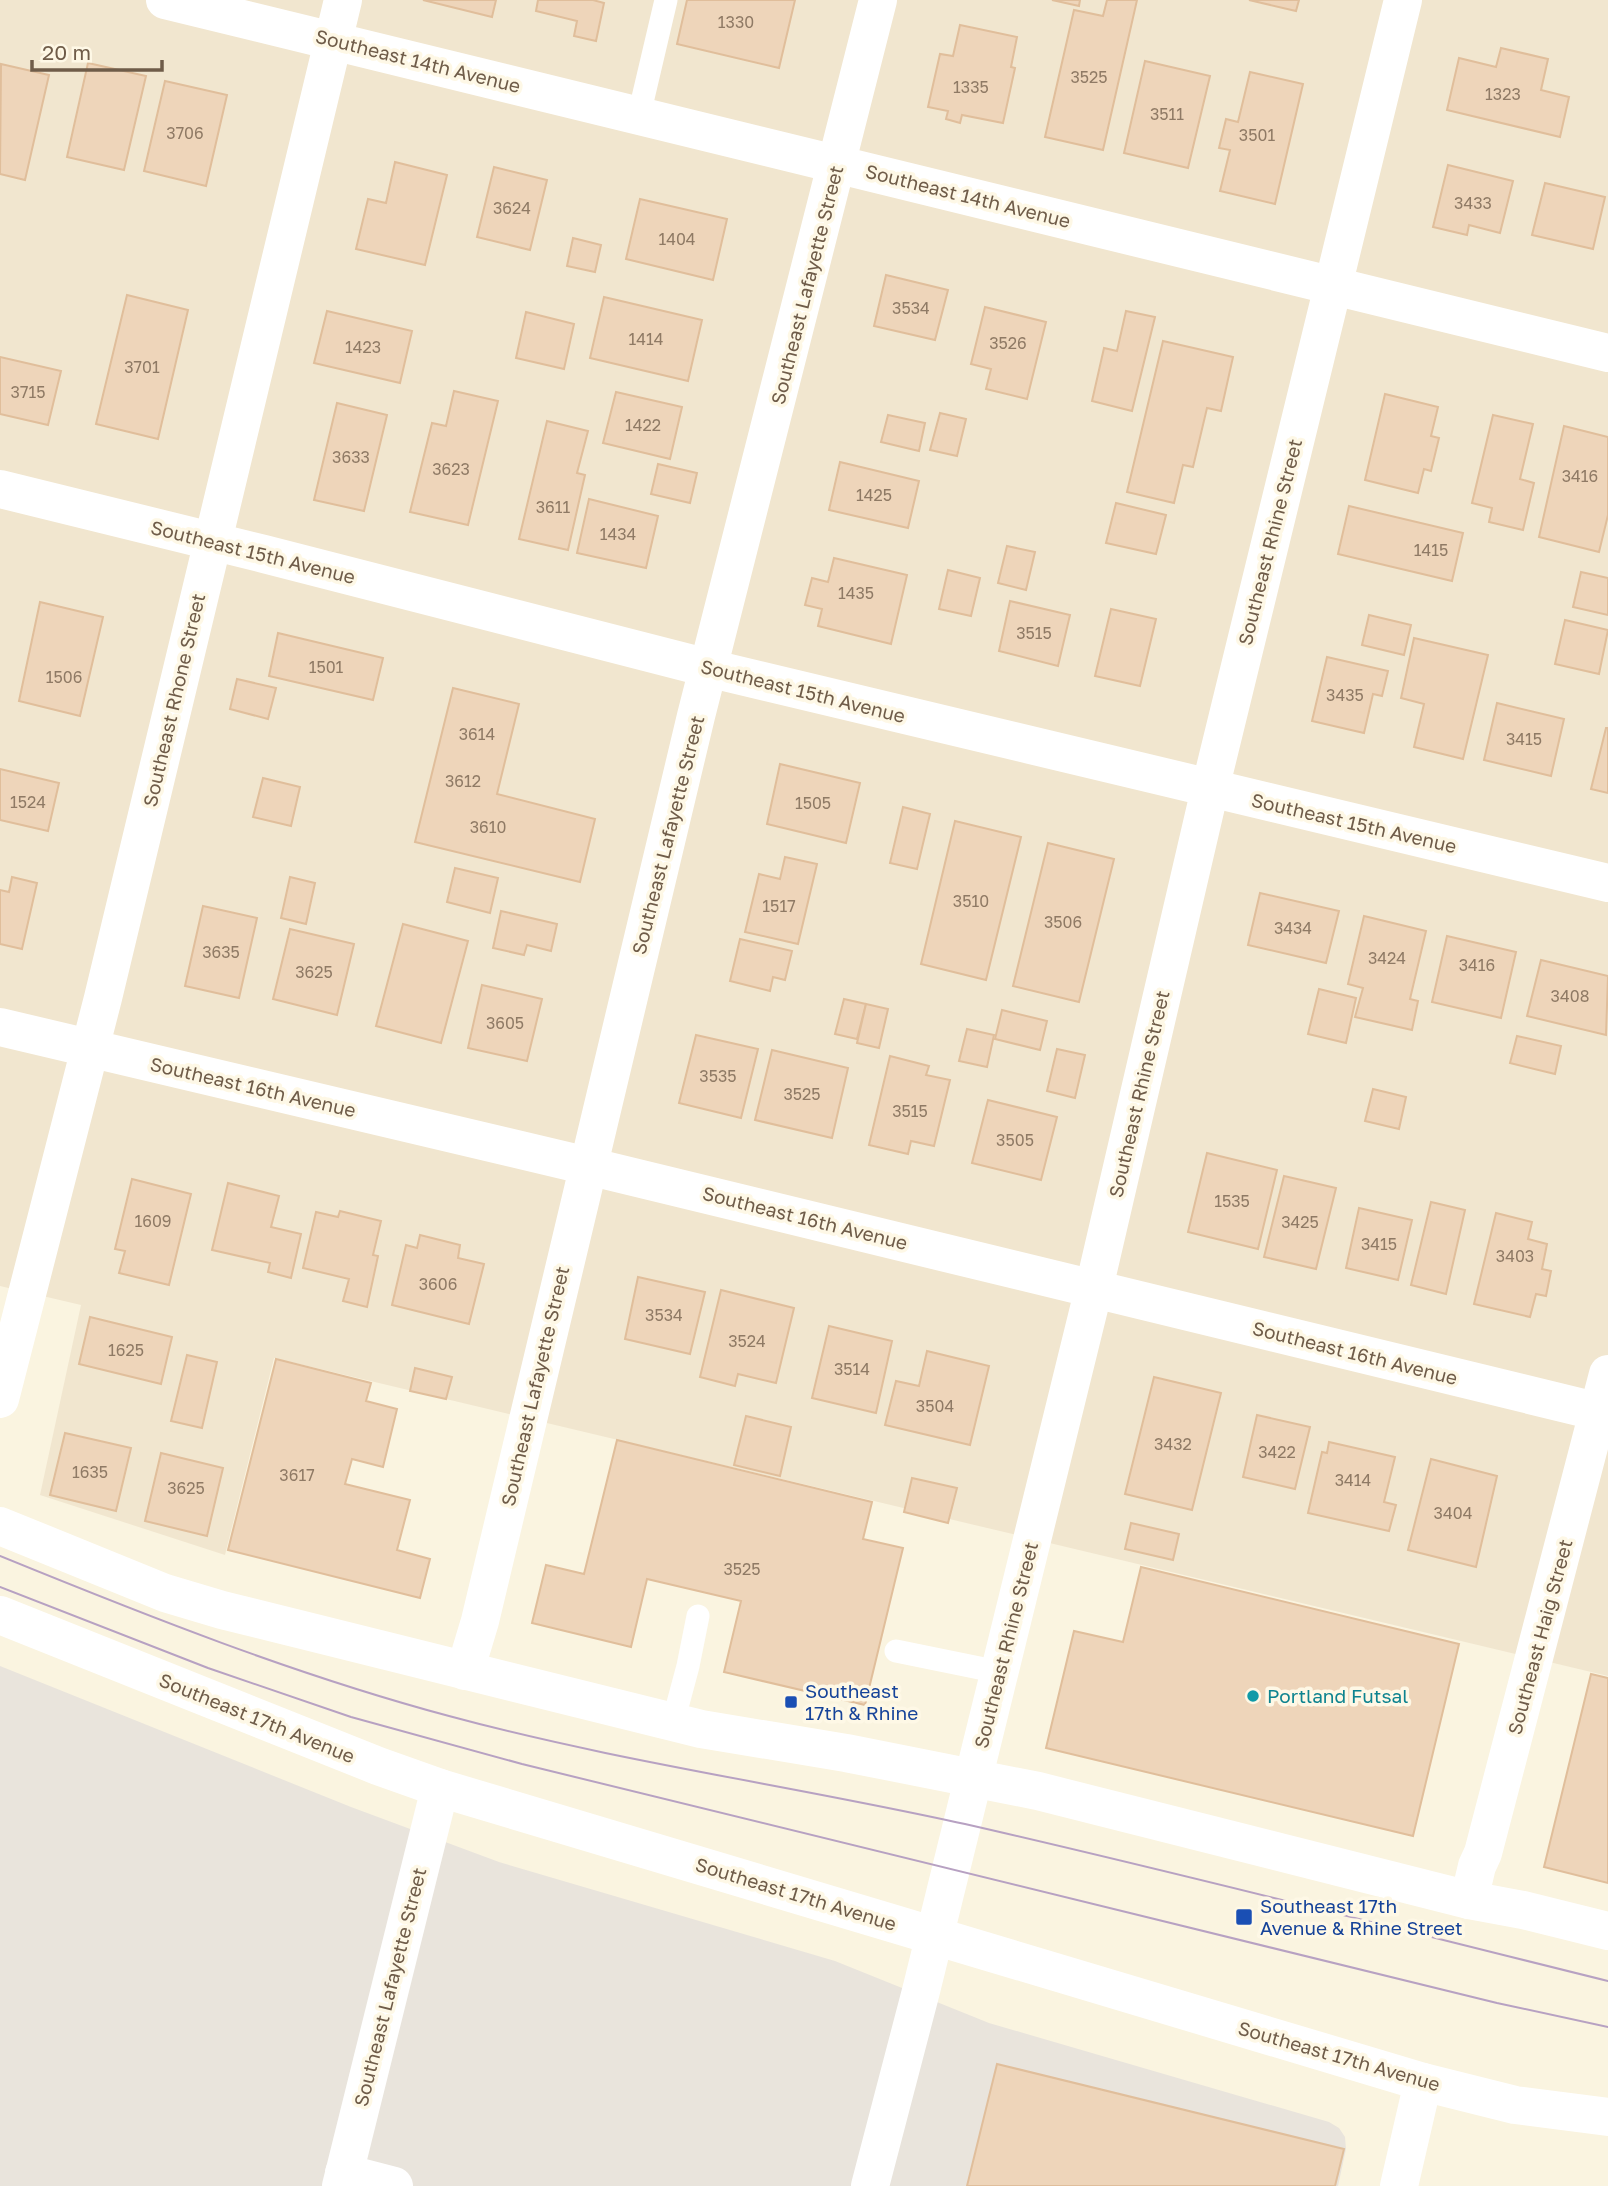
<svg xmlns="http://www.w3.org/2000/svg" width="1608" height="2186" font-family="'Golos Text',sans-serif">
<rect width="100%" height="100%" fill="#faf4e0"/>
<path fill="#f1e6cf" d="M0 0H1608V1676L274 1358 225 1555 40 1495 81 1305 0 1286Z"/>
<path fill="#e9e4dc" d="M0 1666 351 1807 499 1862 835 1961 989 2023 1329 2122 1339 2128 1345 2137 1346 2149 1338 2186H0Z"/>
<g fill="#eed5ba" stroke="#e0be9b" stroke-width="2">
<path d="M423 0H496L492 17Z"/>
<path d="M538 0H593L604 3 596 41 574 36 577 21 536 11Z"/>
<path d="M687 0H795L779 68 677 44Z"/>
<path d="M1052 0H1080L1079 6Z"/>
<path d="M1107 0H1137L1103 150 1045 137 1074 10 1103 16Z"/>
<path d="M1249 0H1299L1296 11Z"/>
<path d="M960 25 1017 37 1011 67 1015 68 1003 123 962 115 960 123 946 119 948 111 928 107 940 54 953 56Z"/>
<path d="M1501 48 1548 59 1541 90 1569 97 1560 137 1447 110 1459 58 1496 67Z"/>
<path d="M1145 61 1210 76 1188 168 1124 153Z"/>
<path d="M88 63 146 76 124 170 67 157Z"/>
<path d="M1 64 49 75 25 180 0 174Z"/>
<path d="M1250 72 1303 84 1275 204 1220 191 1230 150 1219 148 1226 119 1238 122Z"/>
<path d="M165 81 227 95 206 186 144 171Z"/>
<path d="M395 162 447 175 425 265 356 249 368 199 386 203Z"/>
<path d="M1448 165 1513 181 1500 233 1469 225 1467 235 1433 227Z"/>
<path d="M494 167 547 180 530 250 477 237Z"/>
<path d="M1545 183 1605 197 1593 249 1532 235Z"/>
<path d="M640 199 727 219 713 280 626 259Z"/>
<path d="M573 238 601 245 595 272 567 266Z"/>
<path d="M886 275 948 290 935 340 874 326Z"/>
<path d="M127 295 188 310 158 439 96 424Z"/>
<path d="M604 297 702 320 688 381 590 358Z"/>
<path d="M985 307 1046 322 1027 399 986 389 991 369 971 364Z"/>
<path d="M327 311 412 331 400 383 314 363Z"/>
<path d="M1126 311 1155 317 1132 411 1092 401 1104 348 1117 351Z"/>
<path d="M526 312 574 324 564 369 516 358Z"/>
<path d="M1163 341 1233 357 1221 411 1207 408 1193 467 1183 465 1174 503 1127 492Z"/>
<path d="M0 357 61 371 48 425 0 414Z"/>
<path d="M454 391 498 401 468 525 410 512 432 423 446 426Z"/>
<path d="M616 392 682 407 670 459 603 443Z"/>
<path d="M1385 394 1438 407 1431 436 1439 438 1431 471 1424 469 1418 493 1365 480Z"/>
<path d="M337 403 387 415 364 511 314 500Z"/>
<path d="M940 413 966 419 957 456 930 450Z"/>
<path d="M888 415 925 423 919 451 881 442Z"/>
<path d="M1493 415 1533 424 1520 479 1534 483 1523 530 1489 522 1492 508 1472 503Z"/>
<path d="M547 421 588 431 577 473 585 475 568 550 519 539Z"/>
<path d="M1564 426 1608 437V515L1599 552 1539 537Z"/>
<path d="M840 462 919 481 908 528 829 510Z"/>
<path d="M658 464 697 473 690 503 651 494Z"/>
<path d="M589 499 658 516 646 568 577 553Z"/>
<path d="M1116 503 1166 515 1156 554 1106 543Z"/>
<path d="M1349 506 1463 533 1452 581 1338 554Z"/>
<path d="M1007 546 1035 552 1026 590 998 583Z"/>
<path d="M834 558 907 575 891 644 818 626 822 609 805 605 812 578 828 582Z"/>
<path d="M948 570 980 578 971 616 939 609Z"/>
<path d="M1581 572 1608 578V615L1573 607Z"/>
<path d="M1010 601 1070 615 1058 666 999 651Z"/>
<path d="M40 602 103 617 80 716 19 701Z"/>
<path d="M1111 609 1156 619 1140 686 1095 676Z"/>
<path d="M1369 615 1411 625 1404 655 1362 645Z"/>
<path d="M1565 620 1608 630 1599 674 1555 664Z"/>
<path d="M278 633 383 658 373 700 269 676Z"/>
<path d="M1414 638 1488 655 1463 759 1414 747 1424 704 1401 698Z"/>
<path d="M1327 657 1388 671 1382 696 1373 694 1364 733 1312 721Z"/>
<path d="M237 679 276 688 268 719 230 709Z"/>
<path d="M453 688 519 704 497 794 595 819 580 882 415 842Z"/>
<path d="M1497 703 1564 719 1551 776 1484 760Z"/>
<path d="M1606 728H1608V793L1591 789Z"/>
<path d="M780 764 860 783 846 843 767 824Z"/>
<path d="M0 769 59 783 48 831 0 820Z"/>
<path d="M263 778 300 787 291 826 253 817Z"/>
<path d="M903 807 930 814 917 869 890 863Z"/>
<path d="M955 821 1021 837 986 980 921 964Z"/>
<path d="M1048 843 1114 859 1079 1002 1013 986Z"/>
<path d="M785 857 817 864 798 944 745 932 759 874 780 879Z"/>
<path d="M455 868 498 878 490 913 447 902Z"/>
<path d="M12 877 37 883 22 949 0 944V890L9 892Z"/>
<path d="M290 877 315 883 306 924 281 918Z"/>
<path d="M1260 893 1339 911 1326 963 1248 945Z"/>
<path d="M203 906 257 918 239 998 185 986Z"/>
<path d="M501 911 557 924 551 951 527 945 524 955 493 948Z"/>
<path d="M1364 916 1426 931 1410 999 1418 1001 1412 1030 1355 1017 1363 988 1348 984Z"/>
<path d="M403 924 468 941 441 1043 376 1026Z"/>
<path d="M290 929 354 944 337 1015 273 999Z"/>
<path d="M1447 936 1516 952 1501 1018 1432 1002Z"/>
<path d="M740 939 792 951 785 980 773 977 770 991 730 981Z"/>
<path d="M1541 960 1608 976 1606 1035 1527 1016Z"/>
<path d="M482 985 542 999 527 1061 468 1048Z"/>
<path d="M1319 989 1356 998 1346 1043 1308 1034Z"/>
<path d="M844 999 866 1004 857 1039 835 1034Z"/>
<path d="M866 1004 888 1009 879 1048 857 1043Z"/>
<path d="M1002 1010 1047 1021 1040 1050 995 1039Z"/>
<path d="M967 1029 994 1035 987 1067 959 1061Z"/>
<path d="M696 1035 758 1049 741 1118 679 1103Z"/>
<path d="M1517 1036 1561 1046 1555 1074 1510 1063Z"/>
<path d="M1057 1049 1085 1055 1075 1098 1047 1091Z"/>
<path d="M772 1050 848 1068 832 1138 755 1120Z"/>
<path d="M890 1056 929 1066 926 1075 950 1080 934 1146 911 1141 908 1154 869 1145Z"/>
<path d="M1373 1089 1406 1097 1399 1129 1365 1121Z"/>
<path d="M988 1100 1057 1117 1041 1180 972 1163Z"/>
<path d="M1207 1153 1277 1170 1258 1249 1188 1232Z"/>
<path d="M1284 1176 1336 1188 1316 1269 1264 1257Z"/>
<path d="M132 1179 191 1194 169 1285 119 1273 125 1251 115 1249Z"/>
<path d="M228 1183 279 1196 271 1227 301 1234 291 1278 268 1272 270 1263 212 1250Z"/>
<path d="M1431 1202 1465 1210 1446 1294 1411 1285Z"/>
<path d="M1359 1208 1412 1220 1398 1280 1346 1268Z"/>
<path d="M340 1211 381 1221 373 1255 378 1256 367 1307 343 1301 349 1279 303 1268 316 1212 338 1217Z"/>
<path d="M1496 1213 1532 1222 1528 1239 1547 1244 1542 1269 1551 1271 1546 1296 1536 1294 1530 1317 1474 1304Z"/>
<path d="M420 1235 460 1245 458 1258 484 1264 469 1324 392 1305 406 1245 417 1248Z"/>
<path d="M638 1277 705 1292 690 1354 625 1339Z"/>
<path d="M721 1290 794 1308 776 1383 738 1374 735 1386 700 1377Z"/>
<path d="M90 1317 172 1337 161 1384 79 1364Z"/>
<path d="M829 1326 892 1341 876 1413 812 1398Z"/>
<path d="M927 1351 989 1366 970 1445 885 1425 896 1381 919 1386Z"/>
<path d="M187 1355 217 1362 202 1428 171 1421Z"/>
<path d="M276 1359 371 1383 366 1401 397 1409 383 1467 352 1459 345 1484 410 1500 397 1550 430 1559 420 1598 228 1550Z"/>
<path d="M415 1368 452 1377 446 1399 410 1391Z"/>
<path d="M1154 1377 1221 1393 1192 1510 1125 1494Z"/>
<path d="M1257 1415 1310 1427 1295 1489 1243 1477Z"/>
<path d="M746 1416 791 1427 780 1476 734 1465Z"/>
<path d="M65 1433 131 1448 116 1511 50 1495Z"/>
<path d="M617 1440 872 1502 863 1539 903 1548 865 1705 724 1672 741 1601 647 1579 631 1647 532 1623 546 1565 584 1574Z"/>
<path d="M1329 1442 1395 1457 1384 1502 1396 1505 1389 1531 1308 1513 1322 1452 1327 1453Z"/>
<path d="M161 1453 223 1468 207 1536 145 1521Z"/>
<path d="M1431 1459 1497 1476 1476 1567 1408 1550Z"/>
<path d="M912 1478 957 1488 948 1523 904 1512Z"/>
<path d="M1131 1523 1179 1534 1173 1560 1125 1549Z"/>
<path d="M1141 1567 1459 1644 1413 1836 1046 1748 1074 1631 1123 1642Z"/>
<path d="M1591 1674 1608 1678V1883L1544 1867Z"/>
<path d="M997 2064 1344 2149 1335 2186H967Z"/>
</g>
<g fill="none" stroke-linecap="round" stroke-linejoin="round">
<g stroke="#fff" stroke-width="23">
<path d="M639 115 666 0"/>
<path d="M896 1651 999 1672"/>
<path d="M673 1722 688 1666 698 1616"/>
</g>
<g stroke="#fff" stroke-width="38">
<path d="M165 0 1608 353"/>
<path d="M0 489 264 554 708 668 1608 883"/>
<path d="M0 1027 588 1166 1608 1414"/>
<path d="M0 1399 103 998 343 0"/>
<path d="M465 1671 480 1621 696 716 878 0"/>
<path d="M1469 1900 1477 1866 1483 1853 1608 1374"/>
<path d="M344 2173 394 2186"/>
<path d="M341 2186 440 1788"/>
<path d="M870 2186 921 1991 1094 1288 1210 789 1403 0"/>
<path d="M1399 2186 1423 2082"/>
</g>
<g stroke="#fff" stroke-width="38">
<path d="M0 1526 165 1593 222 1610 701 1729 846 1753 1038 1791 1469 1900 1523 1910 1608 1931"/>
<path d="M0 1615 378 1766 440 1788 1423 2082 1515 2105 1608 2117"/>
</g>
<g stroke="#b7a1c2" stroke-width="2">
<path d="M0 1556C147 1616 296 1675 449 1716 619 1762 794 1786 965 1824 1180 1873 1394 1928 1608 1981"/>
<path d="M0 1587 208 1668 351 1717 522 1764 1497 2003 1608 2027"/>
</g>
</g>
<circle fill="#0f9aa8" stroke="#fef8e6" stroke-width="2.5" cx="1253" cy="1696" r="7"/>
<g fill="#1a4fb4" stroke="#fef8e6" stroke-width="2.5">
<rect x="784" y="1695" width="14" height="14" rx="3.5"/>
<rect x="1235" y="1908" width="18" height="18" rx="3.5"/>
</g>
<g text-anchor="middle" stroke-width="7" stroke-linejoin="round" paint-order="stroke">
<g font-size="16" fill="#8f7a65">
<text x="736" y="28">1330</text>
<text x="1089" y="83">3525</text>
<text x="971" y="93">1335</text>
<text x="1503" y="100">1323</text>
<text x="1167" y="120">3511</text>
<text x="185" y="139">3706</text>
<text x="1257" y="141">3501</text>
<text x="1473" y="209">3433</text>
<text x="512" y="214">3624</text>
<text x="677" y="245">1404</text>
<text x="911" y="314">3534</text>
<text x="646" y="345">1414</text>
<text x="1008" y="349">3526</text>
<text x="363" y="353">1423</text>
<text x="142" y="373">3701</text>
<text x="28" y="398">3715</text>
<text x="643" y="431">1422</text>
<text x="351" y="463">3633</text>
<text x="451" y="475">3623</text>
<text x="1580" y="482">3416</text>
<text x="874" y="501">1425</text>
<text x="553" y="513">3611</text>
<text x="618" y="540">1434</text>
<text x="1431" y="556">1415</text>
<text x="856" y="599">1435</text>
<text x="1034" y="639">3515</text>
<text x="326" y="673">1501</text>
<text x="64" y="683">1506</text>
<text x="1345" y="701">3435</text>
<text x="477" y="740">3614</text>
<text x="1524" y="745">3415</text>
<text x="463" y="787">3612</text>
<text x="28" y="808">1524</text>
<text x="813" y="809">1505</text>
<text x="488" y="833">3610</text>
<text x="971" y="907">3510</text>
<text x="779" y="912">1517</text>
<text x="1063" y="928">3506</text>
<text x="1293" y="934">3434</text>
<text x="221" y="958">3635</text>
<text x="1387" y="964">3424</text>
<text x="1477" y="971">3416</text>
<text x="314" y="978">3625</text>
<text x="1570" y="1002">3408</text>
<text x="505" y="1029">3605</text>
<text x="718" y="1082">3535</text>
<text x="802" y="1100">3525</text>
<text x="910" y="1117">3515</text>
<text x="1015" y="1146">3505</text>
<text x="1232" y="1207">1535</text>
<text x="153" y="1227">1609</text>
<text x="1300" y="1228">3425</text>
<text x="1379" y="1250">3415</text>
<text x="1515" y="1262">3403</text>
<text x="438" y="1290">3606</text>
<text x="664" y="1321">3534</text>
<text x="747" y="1347">3524</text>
<text x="126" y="1356">1625</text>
<text x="852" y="1375">3514</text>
<text x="935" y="1412">3504</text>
<text x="1173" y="1450">3432</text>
<text x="1277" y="1458">3422</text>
<text x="90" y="1478">1635</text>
<text x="297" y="1481">3617</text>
<text x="1353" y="1486">3414</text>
<text x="186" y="1494">3625</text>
<text x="1453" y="1519">3404</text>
<text x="742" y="1575">3525</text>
</g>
<g font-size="19" fill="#6f5c49" stroke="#fef8e6">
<text transform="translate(418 61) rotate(14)" y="7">Southeast 14th Avenue</text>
<text transform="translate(968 196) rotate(14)" y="7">Southeast 14th Avenue</text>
<text transform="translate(807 285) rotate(-76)" y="7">Southeast Lafayette Street</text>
<text transform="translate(1270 542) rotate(-76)" y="7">Southeast Rhine Street</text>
<text transform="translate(253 552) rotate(14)" y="7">Southeast 15th Avenue</text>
<text transform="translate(803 691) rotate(14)" y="7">Southeast 15th Avenue</text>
<text transform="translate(174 700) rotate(-77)" y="7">Southeast Rhone Street</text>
<text transform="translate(1354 823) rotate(13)" y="7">Southeast 15th Avenue</text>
<text transform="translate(668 835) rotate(-76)" y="7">Southeast Lafayette Street</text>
<text transform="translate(253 1087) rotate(13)" y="7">Southeast 16th Avenue</text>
<text transform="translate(1139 1094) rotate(-77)" y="7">Southeast Rhine Street</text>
<text transform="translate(805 1218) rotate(14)" y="7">Southeast 16th Avenue</text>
<text transform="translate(1355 1353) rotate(14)" y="7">Southeast 16th Avenue</text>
<text transform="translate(535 1386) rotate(-77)" y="7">Southeast Lafayette Street</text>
<text transform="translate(1540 1637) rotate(-75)" y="7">Southeast Haig Street</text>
<text transform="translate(1006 1645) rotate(-76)" y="7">Southeast Rhine Street</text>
<text transform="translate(257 1718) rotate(22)" y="7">Southeast 17th Avenue</text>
<text transform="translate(796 1894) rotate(17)" y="7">Southeast 17th Avenue</text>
<text transform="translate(390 1987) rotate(-76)" y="7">Southeast Lafayette Street</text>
<text transform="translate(1339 2056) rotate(16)" y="7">Southeast 17th Avenue</text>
</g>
<g font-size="19" fill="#164399" stroke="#fef8e6" text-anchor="start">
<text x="805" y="1698">Southeast<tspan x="805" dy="22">17th &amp; Rhine</tspan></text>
<text x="1260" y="1913">Southeast 17th<tspan x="1260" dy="22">Avenue &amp; Rhine Street</tspan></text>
</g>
<g font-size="19" fill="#0d838f" stroke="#fef8e6" text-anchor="start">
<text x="1267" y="1703">Portland Futsal</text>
</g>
</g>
<path d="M32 60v10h130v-10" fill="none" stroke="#6f5c49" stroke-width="3.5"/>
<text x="42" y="60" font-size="21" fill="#6f5c49" stroke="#fef8e6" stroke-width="5" paint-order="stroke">20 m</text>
</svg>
